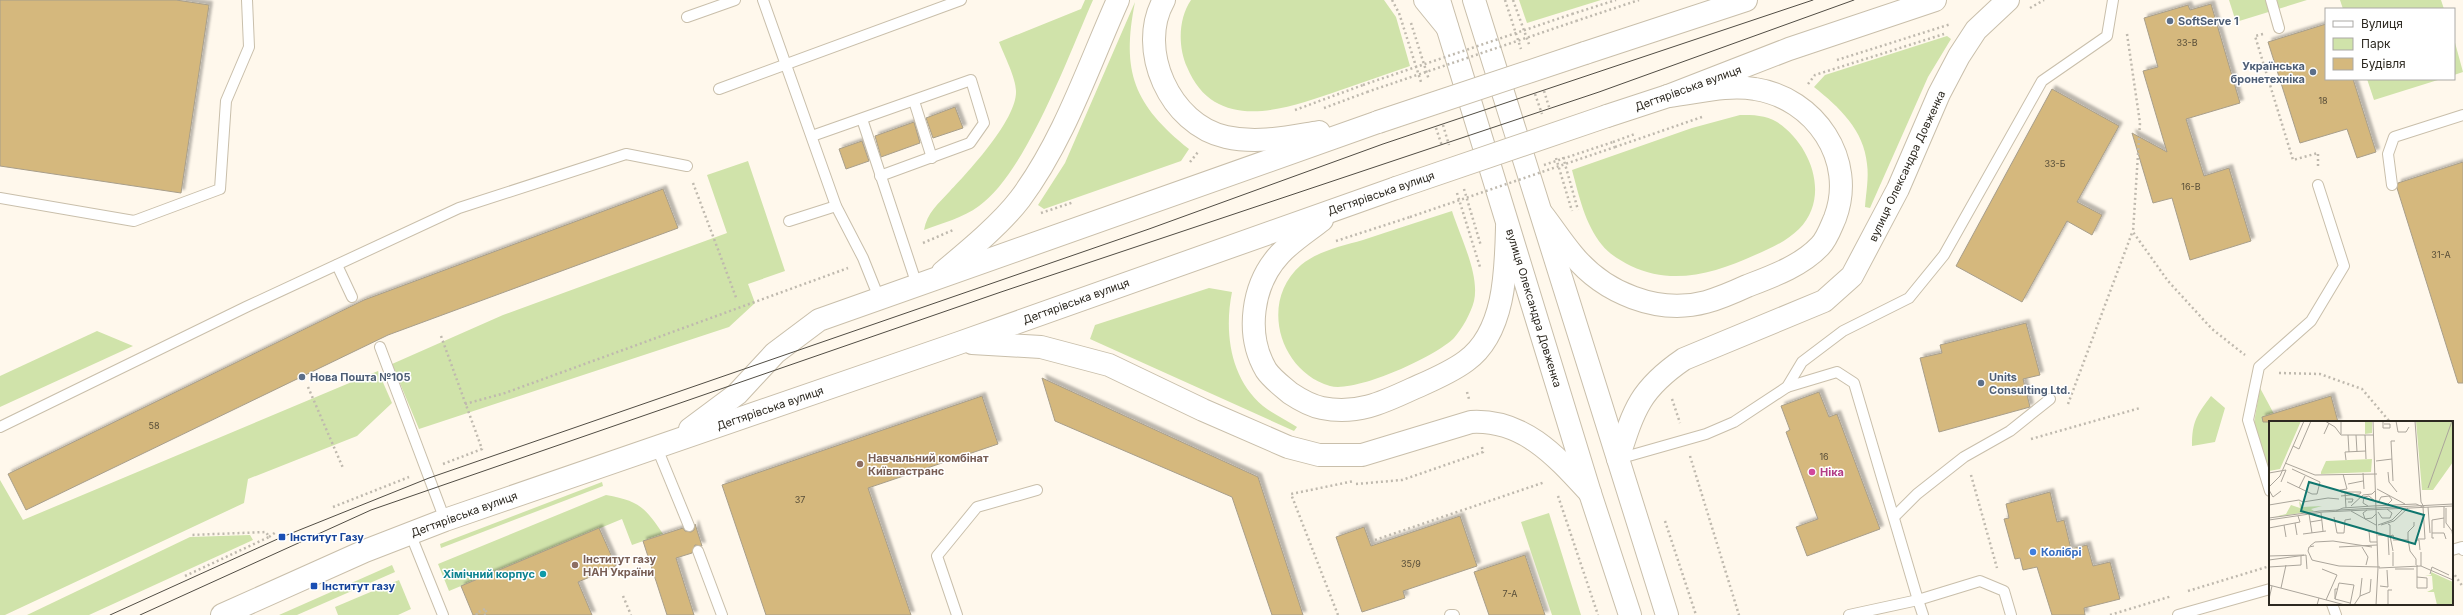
<svg xmlns="http://www.w3.org/2000/svg" width="2463" height="615" font-family="Inter,sans-serif">
<defs>
<filter id="shadow"><feDropShadow dx="3.5" dy="-3.5" stdDeviation="1" flood-color="#0004"/></filter>
</defs>
<rect width="100%" height="100%" fill="#fff8ec"/>
<g fill="#d0e3aa">
<path d="M1085 0H1093C1069 54 1026 173 979 206 963 218 942 223 924 230 927 213 938 204 950 191 970 170 1017 119 1016 91 1016 78 1004 55 999 42L1081 9Z"/>
<path d="M1191 0H1384L1396 17 1410 66C1386 74 1362 83 1338 91 1286 109 1215 135 1187 67 1178 47 1178 19 1191 0Z"/>
<path d="M1519 0H1601L1527 23Z"/>
<path d="M2229 0H2307L2236 22Z"/>
<path d="M2340 0H2441L2444 9H2343Z"/>
<path d="M1135 2C1121 72 1134 105 1189 149L1181 161 1044 209 1038 205 1065 163Z"/>
<path d="M1947 36 1951 39 1928 77 1870 208 1865 207C1866 193 1869 178 1867 164 1864 130 1839 107 1814 87L1825 75Z"/>
<path d="M2454 39 2463 72 2454 75Z"/>
<path d="M2367 79H2441L2374 100Z"/>
<path d="M1740 115C1753 115 1766 115 1777 122 1811 144 1831 197 1799 229 1787 241 1771 248 1755 255 1715 273 1673 286 1631 266 1621 261 1609 254 1602 245 1585 224 1579 196 1572 170L1692 128Z"/>
<path d="M748 161 785 271 748 284 755 303 729 327 419 429 392 364 503 315 727 233 707 175Z"/>
<path d="M1452 211C1460 236 1480 275 1474 301 1471 313 1462 329 1454 338 1435 357 1356 393 1330 386 1279 371 1259 301 1301 265 1318 251 1342 246 1363 240 1392 230 1422 221 1452 211Z"/>
<path d="M1209 288 1232 292C1224 332 1230 378 1263 406 1273 414 1286 420 1297 427L1294 431 1090 339 1095 325Z"/>
<path d="M97 331 133 346 0 407V376Z"/>
<path d="M378 371 392 403 357 436 248 479 244 503 5 615H0V480L23 520Z"/>
<path d="M2260 388 2274 414 2270 422V470L2268 471 2254 423Z"/>
<path d="M2211 396 2225 408 2215 442 2192 446C2192 421 2197 415 2211 396Z"/>
<path d="M602 482 603 486 441 548 440 544Z"/>
<path d="M606 495C639 501 645 507 663 534L632 545 622 519 449 591 438 564Z"/>
<path d="M1549 513 1581 615H1552L1521 522Z"/>
<path d="M250 535 253 540 89 615H27L190 537Z"/>
<path d="M392 565 395 572 297 615H279Z"/>
<path d="M399 580 411 609 398 615H338L335 607Z"/>
</g>
<g fill="#d5b87d" stroke="#a89e8a" filter="url(#shadow)">
<path d="M0 0H176L209 5 181 193 0 166Z"/>
<path d="M2211 4 2240 103 2186 119 2204 176 2229 168 2251 241 2190 260 2172 198 2153 203 2132 133 2167 152 2143 71 2158 67 2144 18 2188 5 2190 10Z"/>
<path d="M2326 24V79H2353L2376 152 2357 158 2347 129 2300 143 2268 42Z"/>
<path d="M2052 89 2119 126 2077 202 2102 215 2092 235 2067 221 2022 302 1956 266Z"/>
<path d="M955 107 963 128 933 138 926 118Z"/>
<path d="M914 122 920 143 881 157 875 136Z"/>
<path d="M862 141 869 161 846 169 839 149Z"/>
<path d="M2463 162V383H2458L2397 188 2398 183Z"/>
<path d="M663 189 678 228 388 335 26 510 8 474 364 300Z"/>
<path d="M2026 323 2040 375 2023 379 2030 407 1939 432 1920 358 1942 353 1940 345Z"/>
<path d="M1042 378 1258 477 1303 615H1272L1232 497 1055 421Z"/>
<path d="M1819 392 1829 417 1837 414 1880 529 1807 556 1796 527 1818 519 1786 432 1790 430 1781 406Z"/>
<path d="M982 396 998 444 868 488 911 615H766L722 485Z"/>
<path d="M2331 396 2338 422H2263L2262 417Z"/>
<path d="M2050 492 2057 522 2064 520 2071 549 2087 545 2093 566 2110 562 2120 599 2084 608 2085 615H2052L2037 567 2023 570 2020 558 2015 559 2004 519 2009 518 2006 504Z"/>
<path d="M1460 516 1477 566 1403 591 1405 598 1362 612 1336 537 1364 527 1371 546Z"/>
<path d="M695 524 702 546 695 545 692 553 676 558 694 615H667L643 541 683 528 685 531 691 532 694 530Z"/>
<path d="M599 528 616 566 578 582 592 615H473L461 586Z"/>
<path d="M1525 555 1545 615H1489L1474 572Z"/>
</g>
<g fill="none" stroke-linecap="round" stroke-linejoin="round">
<defs>
<g id="lane">
<path d="M763 0 836 206 863 258 879 298"/>
<path d="M2271 0 2279 28"/>
<path d="M687 17 735 0"/>
<path d="M719 89 961 0"/>
<path d="M914 101 932 158"/>
<path d="M862 119 917 285"/>
<path d="M812 136 971 80 984 123 970 143 880 176"/>
<path d="M2392 185 2388 154 2394 137 2463 115"/>
<path d="M0 198 134 221 220 189 226 101 249 47 247 0"/>
<path d="M789 221 836 206"/>
<path d="M337 265 352 297"/>
<path d="M380 347 445 520"/>
<path d="M1787 387 1837 372 1854 383 1918 600 1980 581 2004 591 2011 615"/>
<path d="M0 427 246 307 459 208 626 154 687 166"/>
<path d="M657 448 689 526"/>
<path d="M1618 459 1706 434 1734 422 1787 387 1802 362 1843 331 1909 298 1944 255 2042 81 2107 36 2113 0"/>
<path d="M2270 491 2248 420 2259 367 2311 321 2344 266 2318 185"/>
<path d="M1894 517 1917 494 1964 457 2010 431 2050 399"/>
<path d="M410 533 443 615"/>
<path d="M2452 550 2462 547 2463 550"/>
<path d="M698 551 722 615"/>
<path d="M2332 604 2336 615"/>
<path d="M957 615 937 556 977 507 1037 490"/>
<path d="M1450 615H1454"/>
<path d="M1849 615 1918 600 1923 615"/>
<path d="M2178 615 2270 589"/>
</g>
<g id="secondary">
<path d="M1164 0C1136 49 1170 125 1226 137 1258 144 1288 137 1319 132"/>
<path d="M1425 0 1447 27"/>
<path d="M1585 53 1746 0"/>
<path d="M1607 116 1668 96 1789 49 1935 0"/>
<path d="M1543 215C1553 228 1562 242 1573 255 1604 293 1658 315 1706 302 1720 298 1734 292 1747 286 1773 276 1801 266 1820 246 1827 239 1831 227 1835 218 1857 160 1815 98 1755 89 1727 84 1696 93 1668 96"/>
<path d="M1322 220C1308 231 1292 241 1280 254 1252 284 1245 334 1266 370 1272 379 1282 386 1290 393 1299 399 1312 406 1322 408 1356 415 1382 403 1412 389 1430 381 1450 373 1466 361 1505 333 1506 271 1507 227"/>
<path d="M943 272C967 252 1001 224 1020 199 1064 140 1088 67 1118 0"/>
<path d="M972 343 1041 347 1109 365 1203 410 1288 447 1319 455H1362L1471 422C1524 419 1557 457 1590 493"/>
<path d="M690 429 737 394 775 353 819 320 1378 122"/>
<path d="M1618 459C1634 409 1640 389 1684 359L1824 301 1852 276 1898 189 1939 94 1959 56 1976 30 2008 0"/>
<path d="M222 615 365 551 445 520 959 343 1396 188"/>
</g>
<g id="primary">
<path d="M1439 0 1590 493 1630 615"/>
<path d="M1474 0 1667 615"/>
</g>
</defs>
<use href="#lane" stroke="#c9bfab" stroke-width="12"/>
<use href="#secondary" stroke="#c9bfab" stroke-width="24"/>
<use href="#primary" stroke="#c9bfab" stroke-width="24"/>
<g stroke="#bfb9ae" stroke-width="2.5" stroke-dasharray="2 3" stroke-linecap="butt">
<path d="M1392 0 1399 13 1421 82"/>
<path d="M1505 0 1521 49"/>
<path d="M1513 0 1530 47"/>
<path d="M2030 8 2044 0"/>
<path d="M1572 14 1616 0"/>
<path d="M1576 21 1639 0"/>
<path d="M1411 23 1429 80"/>
<path d="M2127 34 2140 123 2133 232 2168 281 2212 329 2245 355"/>
<path d="M2263 34 2255 36 2293 160 2318 153V168"/>
<path d="M1837 60 1951 24"/>
<path d="M1808 84 1815 75 1944 34"/>
<path d="M1544 91 1550 110"/>
<path d="M1535 94 1542 114"/>
<path d="M1324 108 1367 92"/>
<path d="M1295 110 1363 85"/>
<path d="M1443 125 1449 145"/>
<path d="M1436 128 1442 146"/>
<path d="M1613 142 1635 134"/>
<path d="M1615 147 1702 117"/>
<path d="M1563 157 1578 210"/>
<path d="M1556 158 1572 211"/>
<path d="M1190 162 1198 152"/>
<path d="M693 183 737 300"/>
<path d="M1464 189 1481 246"/>
<path d="M1457 193 1480 267"/>
<path d="M1041 213 1074 202"/>
<path d="M1336 241 1410 217"/>
<path d="M923 243 953 230"/>
<path d="M441 336 482 449 443 464"/>
<path d="M2279 373 2320 374 2362 389 2390 422"/>
<path d="M308 387 343 468"/>
<path d="M1467 392 1469 399"/>
<path d="M1672 399 1680 423"/>
<path d="M465 404 505 393 848 268"/>
<path d="M2068 404 2132 233"/>
<path d="M2031 439 2140 408"/>
<path d="M1690 456 1739 615"/>
<path d="M1971 475 1997 568"/>
<path d="M1356 484 1402 480 1483 452 1482 447"/>
<path d="M1558 496 1598 615"/>
<path d="M333 507 409 477"/>
<path d="M1665 521 1696 615"/>
<path d="M269 537 276 532"/>
<path d="M1375 540 1545 482"/>
<path d="M2452 571 2463 587"/>
<path d="M185 576 269 537 266 532 190 535"/>
<path d="M2188 591 2270 566"/>
<path d="M623 596 631 615"/>
<path d="M477 615 476 613 485 609"/>
<path d="M484 615 487 614 485 609"/>
<path d="M1338 615 1291 494 1354 481"/>
<path d="M2110 615 2172 596"/>
</g>
<use href="#lane" stroke="#fff" stroke-width="10"/>
<use href="#secondary" stroke="#fff" stroke-width="22"/>
<use href="#primary" stroke="#fff" stroke-width="22"/>
<g stroke="#514d44" stroke-width="1">
<path d="M110 615 282 537 429 478 1149 229 1383 144 1813 0"/>
<path d="M140 615 371 510 1001 292 1599 92 1854 0"/>
</g>
<defs>
<g id="secondary-bridge">
<path d="M1378 122 1585 53"/>
<path d="M1396 188 1607 116"/>
</g>
</defs>
<use href="#secondary-bridge" stroke="#c9bfab" stroke-width="24" stroke-linecap="butt"/>
<g stroke="#bfb9ae" stroke-width="2.5" stroke-dasharray="2 3" stroke-linecap="butt">
<path d="M1363 85 1572 14"/>
<path d="M1367 92 1576 21"/>
<path d="M1544 165 1613 142"/>
<path d="M1410 217 1615 147"/>
</g>
<use href="#secondary-bridge" stroke="#fff" stroke-width="22"/>
</g>
<g fill="#5c6f8a" stroke="#fff" stroke-width="1.5">
<circle cx="2170" cy="21" r="4"/>
<circle cx="2313" cy="72" r="4"/>
<circle cx="302" cy="377" r="4"/>
<circle cx="1981" cy="383" r="4"/>
</g>
<g fill="#8d6e63" stroke="#fff" stroke-width="1.5">
<circle cx="860" cy="464" r="4"/>
<circle cx="575" cy="565" r="4"/>
</g>
<circle fill="#d1479c" stroke="#fff" stroke-width="1.5" cx="1812" cy="472" r="4"/>
<g fill="#1a4fb4" stroke="#fff" stroke-width="1.5">
<rect x="278" y="533" width="8" height="8" rx="2"/>
<rect x="310" y="582" width="8" height="8" rx="2"/>
</g>
<circle fill="#3f7fe0" stroke="#fff" stroke-width="1.5" cx="2033" cy="552" r="4"/>
<circle fill="#0f9aa8" stroke="#fff" stroke-width="1.5" cx="543" cy="574" r="4"/>
<g text-anchor="middle" stroke-width="3" stroke-linejoin="round" paint-order="stroke">
<g font-size="9" fill="#574d38">
<text x="2187" y="46">33-В</text>
<text x="2323" y="104">18</text>
<text x="2055" y="167">33-Б</text>
<text x="2191" y="190">16-В</text>
<text x="2441" y="258">31-А</text>
<text x="154" y="429">58</text>
<text x="1824" y="460">16</text>
<text x="800" y="503">37</text>
<text x="1411" y="567">35/9</text>
<text x="1510" y="597">7-А</text>
</g>
<g font-size="11" font-weight="bold" fill="#4e5e75" stroke="#fff" text-anchor="start">
<text x="2178" y="25">SoftServe 1</text>
<text x="2305" y="70" text-anchor="end">Українська<tspan x="2305" dy="13">бронетехніка</tspan></text>
<text x="310" y="381">Нова Пошта №105</text>
<text x="1989" y="381">Units<tspan x="1989" dy="13">Consulting Ltd.</tspan></text>
</g>
<g font-size="11" fill="#2d2921" stroke="#fff">
<text transform="translate(1688 88) rotate(-20)" y="4">Дегтярівська вулиця</text>
<text transform="translate(1907 166) rotate(-65)" y="4">вулиця Олександра Довженка</text>
<text transform="translate(1381 193) rotate(-19)" y="4">Дегтярівська вулиця</text>
<text transform="translate(1076 301) rotate(-20)" y="4">Дегтярівська вулиця</text>
<text transform="translate(1534 308) rotate(73)" y="4">вулиця Олександра Довженка</text>
<text transform="translate(770 408) rotate(-19)" y="4">Дегтярівська вулиця</text>
<text transform="translate(464 514) rotate(-20)" y="4">Дегтярівська вулиця</text>
</g>
<g font-size="11" font-weight="bold" fill="#785e54" stroke="#fff" text-anchor="start">
<text x="868" y="462">Навчальний комбінат<tspan x="868" dy="13">Київпастранс</tspan></text>
<text x="583" y="563">Інститут газу<tspan x="583" dy="13">НАН України</tspan></text>
</g>
<g font-size="11" font-weight="bold" fill="#b23c85" stroke="#fff" text-anchor="start">
<text x="1820" y="476">Ніка</text>
</g>
<g font-size="11" font-weight="bold" fill="#164399" stroke="#fff" text-anchor="start">
<text x="290" y="541">Інститут Газу</text>
<text x="322" y="590">Інститут газу</text>
</g>
<g font-size="11" font-weight="bold" fill="#366cbe" stroke="#fff" text-anchor="start">
<text x="2041" y="556">Колібрі</text>
</g>
<g font-size="11" font-weight="bold" fill="#0d838f" stroke="#fff" text-anchor="end">
<text x="535" y="578">Хімічний корпус</text>
</g>
</g>
<g transform="translate(2269 421)">
<rect width="184" height="184" fill="#fff8ec"/>
<path d="M0 0H32L11 48 0 50ZM96 0H103V12L96 13ZM147 0H184V41L164 69H153ZM103 38 102 51 52 53V51L57 40ZM30 80 34 86 53 85 42 88 45 90 5 96 17 93 22 84 31 87ZM162 151 184 161V184H168L165 171H158L164 168 163 155 156 154H162Z" fill="#d0e3aa"/>
<path fill="none" stroke="#aba59b" stroke-width="1" d="M56 0 66 6 72 14M72 0V13M104 0 109 147 107 184M127 0 129 11H137L140 6M146 0 152 81 155 86M114 1V7H121V3H115M55 13 60 2M72 14H104M79 14 80 31M87 14 88 31M96 14 97 38M24 25 30 28 42 0M77 39 76 31 97 30M107 40 123 38M16 42 46 54 108 53M23 48 51 61M119 51 120 61 128 71M0 52 17 49 12 61M94 52 95 68M124 60 122 20H126M18 61 43 73H48L51 61M79 63 94 60M0 66 11 55 35 0M30 67 36 55M159 67 183 0M108 68 136 83M0 69 4 76 12 70M71 69 78 68 74 53M72 71H92L91 73 72 75M76 71 77 87M76 78H84L83 81H79M109 82 112 76 120 75 123 79 118 84M0 84 30 79 34 81 59 77 70 78M82 85 94 74 103 73 106 70M99 85 94 82 95 76 100 75 106 80M175 85V107M159 86 161 112M177 87V102L183 110 184 117M98 89 94 92 96 98 103 97 107 93M67 90 74 87 103 85 147 83 154 86M82 90 107 104M109 91 113 97H121L123 92 118 88M52 92 54 110M40 93 43 112M65 96 68 112H75L76 99 82 98M0 97 51 90 184 83M0 99 54 91 184 85M41 101 53 99M145 101V105L139 111V118L141 130 147 138V144M26 102 28 114M119 103 121 104V115L124 114 125 118M15 104 17 116M109 104 123 99 135 87M112 104 125 100 139 87M0 107 31 101 29 95M96 109 100 110 101 121H108M163 112H175L177 118M34 113 57 110M109 114 121 115 124 130M119 114 120 134M165 117H163V99L175 97M149 118H156L154 86M124 119H139M147 119H150L151 129M41 125 46 121 64 120 103 126M45 125 40 126 39 130 43 139 47 140 70 145 111 146M70 126 108 124M93 126 99 136 97 144M124 131V145M152 131V145M0 135 35 134M0 139 37 134 38 148M148 144V167H158V157L148 156M0 146 32 144V135M110 147 152 145 184 159M53 148 68 154 57 179M126 148H145M161 153 163 146 180 154M0 164 50 177M111 165 119 166 118 149M12 167 17 144M91 175 93 157M0 178 3 165M66 178 70 162 85 164 81 184M66 178 81 182M66 178V168H69M48 184 50 177 76 184M85 184 91 175 101 171 102 158M119 184V169H123"/>
<path fill="#0f766e" fill-opacity="0.15" stroke="#0f766e" stroke-width="2" d="M40 61 155 94 146 123 32 90Z"/>
<rect width="184" height="184" fill="none" stroke="#2d2921" stroke-width="2"/>
</g>
<rect x="2325" y="8" width="130" height="72" fill="#ffffff" stroke="#aba9a6"/>
<rect x="2333" y="21" width="20" height="6" fill="#ffffff" stroke="#aba9a6"/>
<text x="2361" y="28" font-size="12" fill="#2d2921">Вулиця</text>
<rect x="2333" y="38" width="20" height="12" fill="#d0e3aa" stroke="#aba9a6"/>
<text x="2361" y="48" font-size="12" fill="#2d2921">Парк</text>
<rect x="2333" y="58" width="20" height="12" fill="#d5b87d" stroke="#aba9a6"/>
<text x="2361" y="68" font-size="12" fill="#2d2921">Будівля</text>
</svg>
